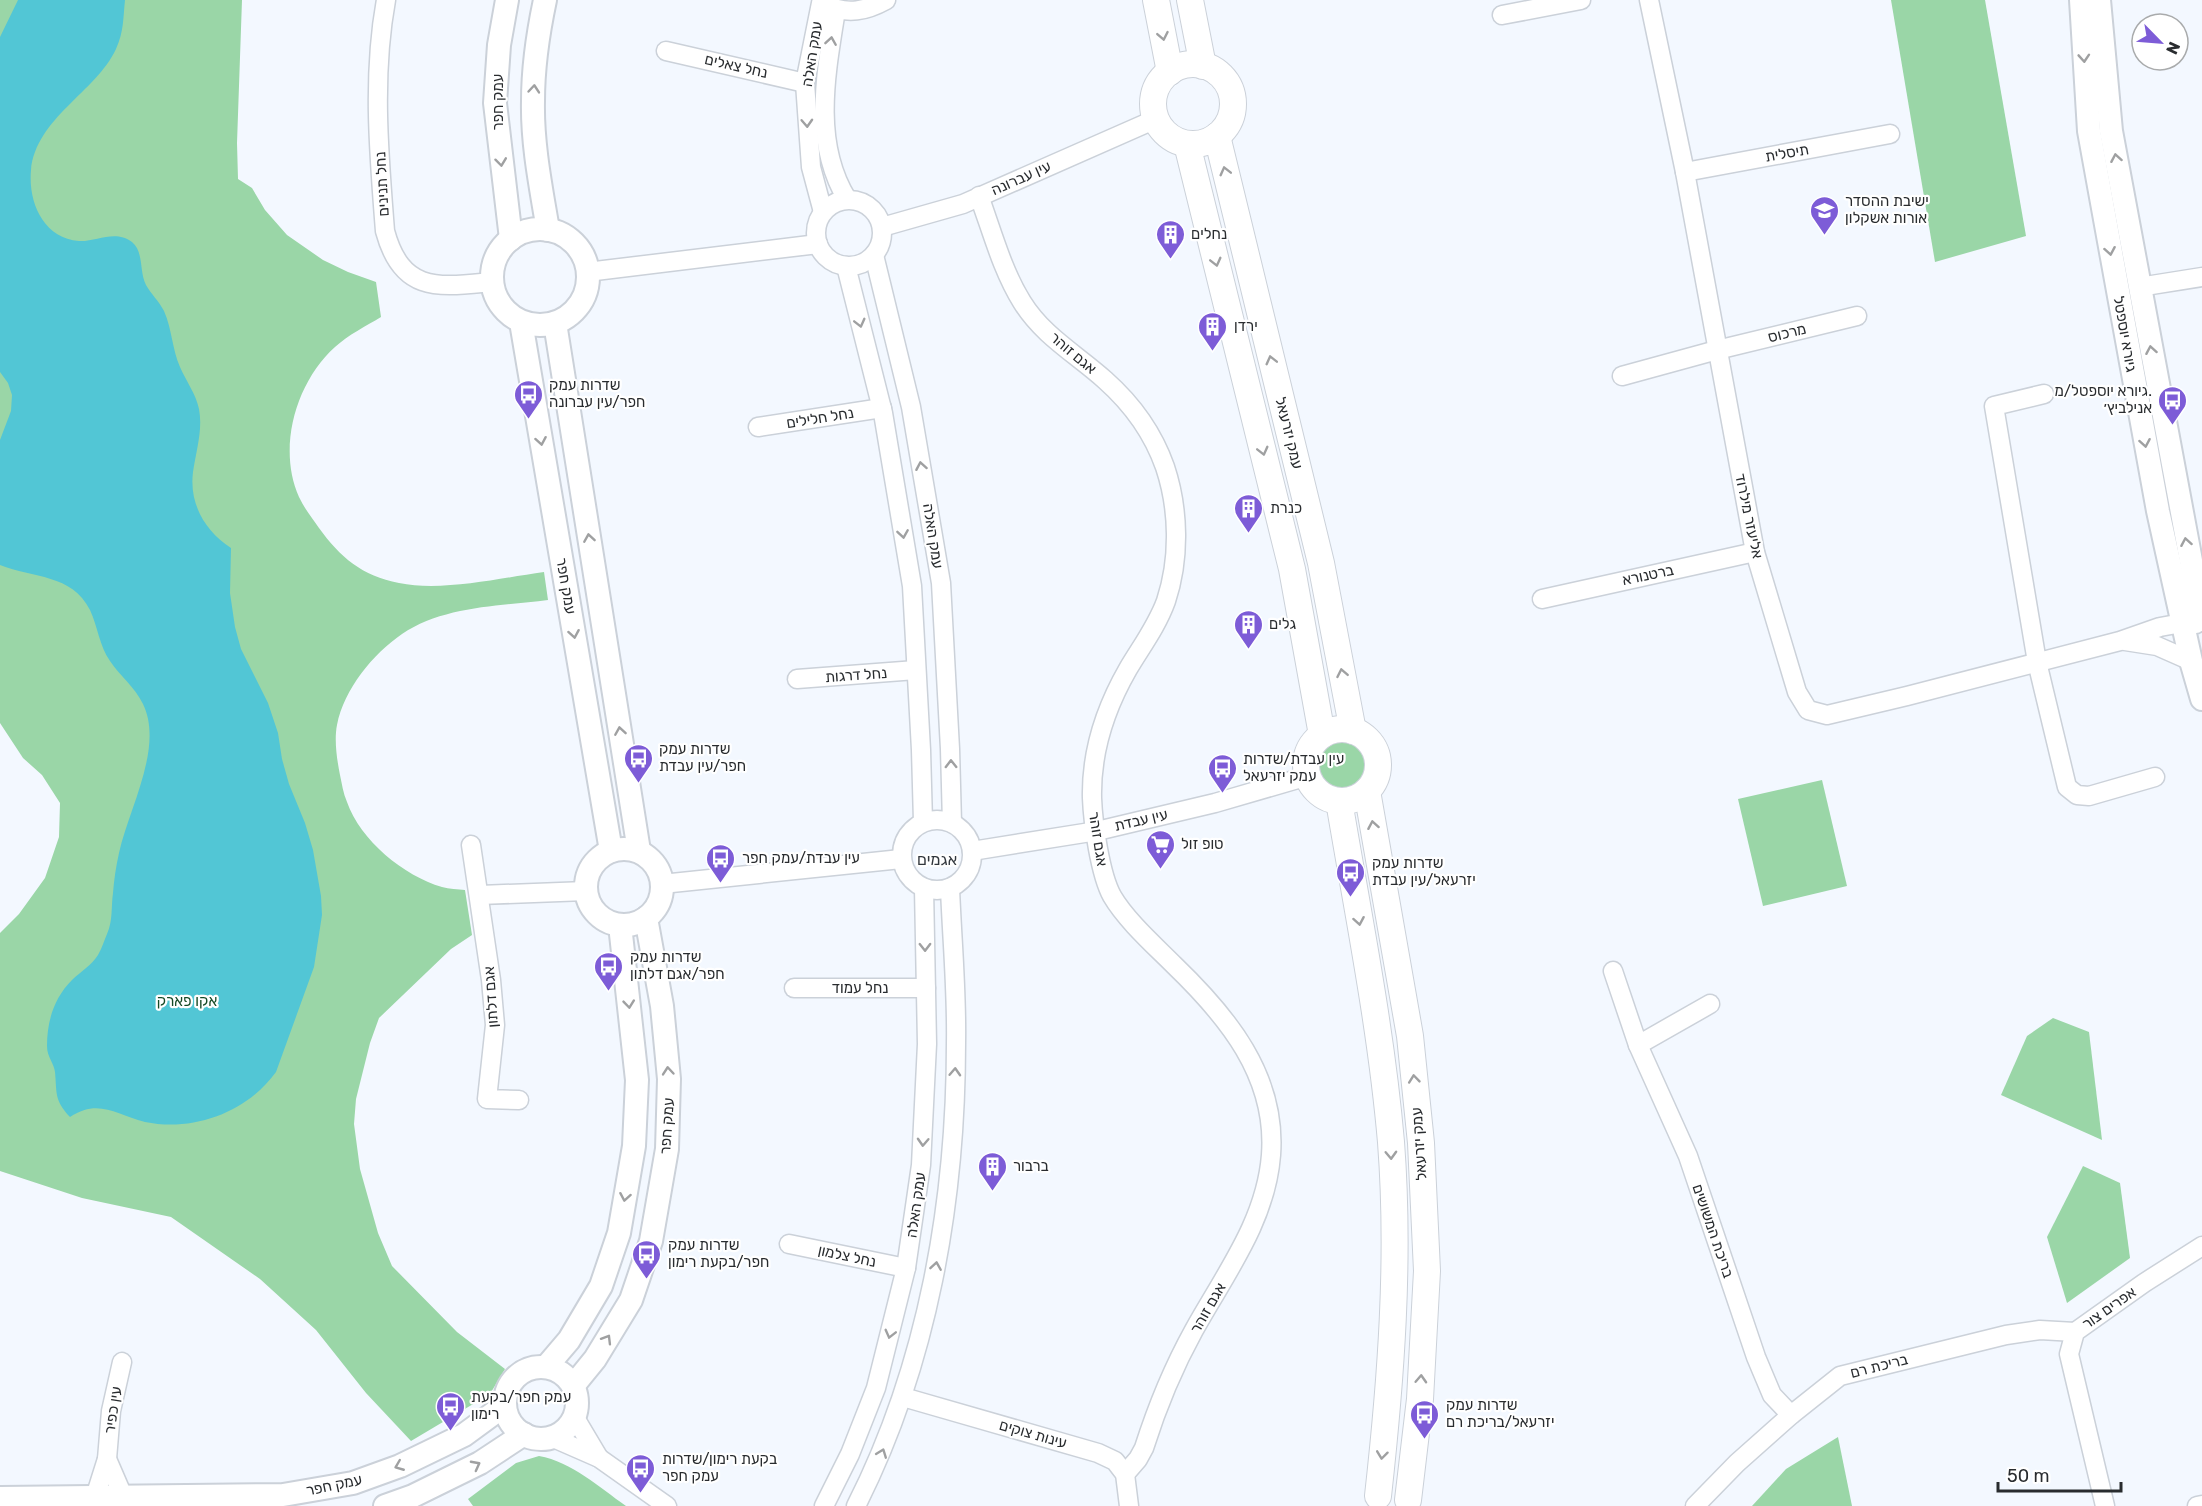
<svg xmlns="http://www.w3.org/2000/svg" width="2202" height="1506" font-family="Rubik,'Noto Sans Hebrew',sans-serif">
<rect width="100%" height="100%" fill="#f3f8ff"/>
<g fill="#9ad6a7">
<path d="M0 0H242L237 143 238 179 252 188 265 210 287 235 323 260 348 272 376 282 381 317C366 326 348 335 335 347 296 382 277 448 299 497 304 508 312 518 319 528 340 557 362 576 399 583 442 592 500 578 544 572L548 600C500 606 443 606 402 634 373 654 344 689 337 725 334 740 337 760 340 775 342 784 343 793 347 802 360 840 404 876 442 887 449 889 458 889 465 890L472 935 451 949 379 1018 370 1043 356 1099 354 1124 360 1169 378 1233 392 1266 457 1332 505 1369 490 1394 411 1441 366 1393 316 1330 260 1279 171 1217 82 1198 0 1171V933L19 914 45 878 59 837 60 803 42 775 23 758 0 723Z"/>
<path d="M1891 0H1985L2026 236 1935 262Z"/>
<circle cx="1343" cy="765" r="24"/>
<path d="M1822 780 1847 886 1763 906 1738 799Z"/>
<path d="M2053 1018 2089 1032 2102 1140 2001 1095 2027 1036Z"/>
<path d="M2083 1166 2120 1183 2130 1258 2067 1303 2047 1237Z"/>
<path d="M1838 1437 1852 1506H1752L1786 1469Z"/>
<path d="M539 1456C572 1462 599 1487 626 1506H473L468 1499 516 1463Z"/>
</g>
<path fill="#52c6d5" d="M18 0H125C123 19 124 31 116 49 96 92 36 118 31 170 28 202 43 238 79 241 96 242 115 229 132 242 144 252 139 271 146 285 151 294 159 301 164 311 172 329 172 349 180 367 186 381 196 394 199 409 203 430 196 451 193 472 189 504 205 531 231 548L230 593 235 627 241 649 268 703 278 733 282 759 289 784 305 823 313 850 321 896 322 915 314 967 276 1072C247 1112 194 1132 145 1122 116 1115 99 1098 70 1117 54 1100 57 1093 55 1072 54 1063 47 1057 47 1046 47 1021 54 998 72 980 80 972 92 965 98 955 102 948 104 941 107 934 113 921 111 907 113 893 114 880 116 866 119 853 129 808 164 747 143 704 135 687 120 676 110 661 99 645 98 627 90 610 72 574 33 578 0 565V440L11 411 12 395 8 383 0 372V37Z"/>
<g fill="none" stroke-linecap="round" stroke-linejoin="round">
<defs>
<g id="minor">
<path d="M386 0C372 76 379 155 385 231 402 294 439 287 492 282"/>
<path d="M1649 0 1685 172 1755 552 1797 692 1808 710 1827 715 1907 696 2120 641 2160 627 2182 623 2196 624"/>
<path d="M821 3 805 83 811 167 823 212"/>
<path d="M826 5C848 15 866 11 886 0"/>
<path d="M836 10C826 73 812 142 847 199"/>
<path d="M1502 15 1581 0"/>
<path d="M666 51 805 83"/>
<path d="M1685 172 1890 134"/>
<path d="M979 196C992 231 1002 270 1022 302 1043 336 1076 354 1105 380 1132 404 1153 433 1165 467 1179 509 1180 559 1166 601 1157 626 1141 647 1128 669 1105 709 1091 753 1092 798 1093 823 1100 874 1112 896 1126 920 1154 945 1174 965 1227 1016 1277 1076 1271 1155 1266 1221 1225 1274 1194 1330 1173 1368 1157 1407 1144 1448L1138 1459 1125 1474"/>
<circle cx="849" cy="233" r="33"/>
<path d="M882 227 963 204 1156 119"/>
<path d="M874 255 911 407 941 583 950 749 952 823"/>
<path d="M846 266 883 413 912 586 921 750 923 822"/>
<path d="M587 272 818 244"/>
<path d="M2139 287 2202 277"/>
<path d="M1622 376 1717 350 1857 316"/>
<path d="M2044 394 1994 406 2037 662 2067 787 2077 795 2089 796 2155 777"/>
<path d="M758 427 882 408"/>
<path d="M1542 599 1755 552"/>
<path d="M2125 641 2157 646 2191 661"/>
<path d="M797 679 916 670"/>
<circle cx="937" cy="855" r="35"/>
<path d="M471 845 491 980 495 1025 487 1099 519 1100"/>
<path d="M972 851 1097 831 1215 803 1308 776"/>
<path d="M662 884 901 859"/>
<path d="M480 895 586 891"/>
<path d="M1613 971 1638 1045 1688 1156 1756 1357 1772 1395 1791 1415"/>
<path d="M794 988H926"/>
<path d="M1638 1045 1710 1004"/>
<path d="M789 1244 906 1268"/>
<path d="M903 1397 1098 1453 1115 1461 1125 1474 1129 1506"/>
<path d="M574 1416 599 1458"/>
<path d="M551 1437 599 1458 667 1506"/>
<path d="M107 1459 123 1496"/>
<path d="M95 1497 107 1459 111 1411 122 1362"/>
<path d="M824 1506 850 1454 876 1388 906 1268 921 1165 927 1044 924 888"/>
<path d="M856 1506C928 1364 956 1201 956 1043 957 991 952 940 950 888"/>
<path d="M1695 1506 1737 1463 1791 1415 1840 1376 2006 1335 2040 1330 2075 1332"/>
<path d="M2105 1506 2069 1354 2075 1332 2144 1283 2202 1246"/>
<path d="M2197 1506 2202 1505"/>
</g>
<g id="tertiary">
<path d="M507 0 499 45 495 103 511 239"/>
<path d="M545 0C538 33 533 68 533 101 532 144 541 188 548 230"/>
<path d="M2081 0 2089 131 2158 511 2191 661 2202 699"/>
<path d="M2099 0 2111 131 2202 620"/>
<circle cx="540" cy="277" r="48"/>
<path d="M521 322 611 851"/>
<path d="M555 323 639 851"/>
<circle cx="624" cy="887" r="38"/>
<path d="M546 1367 569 1340 601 1286 619 1233 634 1146 637 1080 620 925"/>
<circle cx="541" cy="1403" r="36"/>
<path d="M573 1386 595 1359 631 1300 651 1241 667 1149 669 1079 662 1006 646 918"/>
<path d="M0 1498 283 1495 353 1483 400 1466 464 1435 505 1405"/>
<path d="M385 1506 413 1496 480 1463 524 1434"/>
</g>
<g id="secondary">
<path d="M1156 0 1170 72"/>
<path d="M1190 0 1203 66"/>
<circle cx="1193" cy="104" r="40"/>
<path d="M1217 136 1321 563 1353 731"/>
<path d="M1187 144 1292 569 1322 735"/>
<circle cx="1342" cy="765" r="36"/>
<path d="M1367 791 1410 1036 1421 1143 1427 1271 1420 1399 1408 1500"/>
<path d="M1339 801C1358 914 1381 1027 1391 1142 1400 1260 1391 1379 1378 1496"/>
</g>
</defs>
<use href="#minor" stroke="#cbd1d9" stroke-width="21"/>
<use href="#tertiary" stroke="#cbd1d9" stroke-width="26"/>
<use href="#secondary" stroke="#cbd1d9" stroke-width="28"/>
<use href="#minor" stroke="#fff" stroke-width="18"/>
<use href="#tertiary" stroke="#fff" stroke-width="22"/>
<use href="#secondary" stroke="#fff" stroke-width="26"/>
</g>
<defs><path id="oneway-chevron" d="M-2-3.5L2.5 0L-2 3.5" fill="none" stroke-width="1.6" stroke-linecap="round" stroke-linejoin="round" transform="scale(1.5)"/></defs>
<g stroke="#9fa0a1">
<use href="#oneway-chevron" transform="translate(1163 36) rotate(79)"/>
<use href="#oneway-chevron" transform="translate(831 41) rotate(-81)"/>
<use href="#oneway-chevron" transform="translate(2084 58) rotate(86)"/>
<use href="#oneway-chevron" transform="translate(534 89) rotate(-85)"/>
<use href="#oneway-chevron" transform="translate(807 123) rotate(87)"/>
<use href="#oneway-chevron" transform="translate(2116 158) rotate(-100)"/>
<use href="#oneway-chevron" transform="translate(501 162) rotate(83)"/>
<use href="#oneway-chevron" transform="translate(1225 171) rotate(-104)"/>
<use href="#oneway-chevron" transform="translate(2110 251) rotate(80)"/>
<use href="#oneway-chevron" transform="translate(1216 262) rotate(76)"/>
<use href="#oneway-chevron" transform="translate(860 323) rotate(76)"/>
<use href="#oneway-chevron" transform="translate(2151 350) rotate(-100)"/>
<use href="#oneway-chevron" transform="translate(1271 360) rotate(-104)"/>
<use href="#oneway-chevron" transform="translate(541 441) rotate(80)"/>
<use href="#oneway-chevron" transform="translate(2145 443) rotate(80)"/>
<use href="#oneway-chevron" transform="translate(1263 451) rotate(76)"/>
<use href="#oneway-chevron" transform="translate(921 466) rotate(-100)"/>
<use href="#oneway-chevron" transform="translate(903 534) rotate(81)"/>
<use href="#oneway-chevron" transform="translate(589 538) rotate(-99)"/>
<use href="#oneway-chevron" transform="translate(2186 542) rotate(-100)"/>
<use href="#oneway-chevron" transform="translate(574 634) rotate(80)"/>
<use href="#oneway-chevron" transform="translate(1342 673) rotate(-101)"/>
<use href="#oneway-chevron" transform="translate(620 731) rotate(-99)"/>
<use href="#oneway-chevron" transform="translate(951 764) rotate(-91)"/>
<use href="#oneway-chevron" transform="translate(1373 825) rotate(-100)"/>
<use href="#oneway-chevron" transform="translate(1359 921) rotate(80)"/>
<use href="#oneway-chevron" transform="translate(925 947) rotate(89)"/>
<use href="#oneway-chevron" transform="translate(629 1004) rotate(84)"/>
<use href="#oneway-chevron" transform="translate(668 1071) rotate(-95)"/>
<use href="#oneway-chevron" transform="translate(955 1072) rotate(-87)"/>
<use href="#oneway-chevron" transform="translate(1414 1079) rotate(-96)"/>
<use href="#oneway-chevron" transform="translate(923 1142) rotate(93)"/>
<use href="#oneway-chevron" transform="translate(1391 1155) rotate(88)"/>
<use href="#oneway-chevron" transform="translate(625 1197) rotate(100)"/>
<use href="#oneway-chevron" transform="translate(936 1266) rotate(-81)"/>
<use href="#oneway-chevron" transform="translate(890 1334) rotate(104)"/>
<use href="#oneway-chevron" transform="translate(607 1339) rotate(-59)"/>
<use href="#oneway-chevron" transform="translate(1421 1379) rotate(-87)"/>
<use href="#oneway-chevron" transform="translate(882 1453) rotate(-69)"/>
<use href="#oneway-chevron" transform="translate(1382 1455) rotate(97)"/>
<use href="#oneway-chevron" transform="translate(476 1465) rotate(-28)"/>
<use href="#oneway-chevron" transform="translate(399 1466) rotate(158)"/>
</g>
<defs>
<symbol id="school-pin" viewBox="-11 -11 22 30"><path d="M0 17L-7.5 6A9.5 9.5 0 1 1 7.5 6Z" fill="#7d5cd7" stroke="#fff"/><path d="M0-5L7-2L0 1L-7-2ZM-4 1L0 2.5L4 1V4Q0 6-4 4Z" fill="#fff"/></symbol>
<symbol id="building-pin" viewBox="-11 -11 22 30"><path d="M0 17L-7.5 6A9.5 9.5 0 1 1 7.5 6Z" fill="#7d5cd7" stroke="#fff"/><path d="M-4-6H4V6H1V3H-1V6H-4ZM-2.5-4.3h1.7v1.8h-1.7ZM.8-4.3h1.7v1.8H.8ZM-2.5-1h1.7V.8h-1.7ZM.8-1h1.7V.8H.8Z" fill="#fff"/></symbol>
<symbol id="bus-pin" viewBox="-11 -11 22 30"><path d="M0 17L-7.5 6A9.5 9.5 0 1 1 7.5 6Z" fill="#7d5cd7" stroke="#fff"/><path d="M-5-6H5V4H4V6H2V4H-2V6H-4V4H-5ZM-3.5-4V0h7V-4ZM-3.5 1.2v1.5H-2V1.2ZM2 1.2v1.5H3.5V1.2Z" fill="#fff"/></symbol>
<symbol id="supermarket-pin" viewBox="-11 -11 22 30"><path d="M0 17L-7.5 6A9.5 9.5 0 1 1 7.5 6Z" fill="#7d5cd7" stroke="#fff"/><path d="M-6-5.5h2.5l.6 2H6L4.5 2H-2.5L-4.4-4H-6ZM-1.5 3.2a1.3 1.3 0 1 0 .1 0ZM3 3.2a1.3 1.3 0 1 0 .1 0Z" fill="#fff"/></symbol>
</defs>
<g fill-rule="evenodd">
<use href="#school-pin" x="1808" y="194" width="33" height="45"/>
<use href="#building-pin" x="1154" y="218" width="33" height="45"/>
<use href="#building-pin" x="1196" y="310" width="33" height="45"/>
<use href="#bus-pin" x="512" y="378" width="33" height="45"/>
<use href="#bus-pin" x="2156" y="384" width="33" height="45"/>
<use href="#building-pin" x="1232" y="492" width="33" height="45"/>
<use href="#building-pin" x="1232" y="608" width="33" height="45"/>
<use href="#bus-pin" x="622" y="742" width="33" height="45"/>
<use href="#bus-pin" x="1206" y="752" width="33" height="45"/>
<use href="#supermarket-pin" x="1144" y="828" width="33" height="45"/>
<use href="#bus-pin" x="704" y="842" width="33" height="45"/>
<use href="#bus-pin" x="1334" y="856" width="33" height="45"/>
<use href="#bus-pin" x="592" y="950" width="33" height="45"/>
<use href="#building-pin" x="976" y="1150" width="33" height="45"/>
<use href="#bus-pin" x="630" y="1238" width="33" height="45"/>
<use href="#bus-pin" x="434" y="1390" width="33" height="45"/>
<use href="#bus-pin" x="1408" y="1398" width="33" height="45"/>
<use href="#bus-pin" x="624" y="1452" width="33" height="45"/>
</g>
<g text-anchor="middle" stroke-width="4.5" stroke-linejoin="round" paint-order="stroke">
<g font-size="15" fill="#292c2f" stroke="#fff">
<text transform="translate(812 54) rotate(-81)" y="5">עמק האלה</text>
<text transform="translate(736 66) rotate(13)" y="5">נחל צאלים</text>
<text transform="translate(498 102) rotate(-90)" y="5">עמק חפר</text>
<text transform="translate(1787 153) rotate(-10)" y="5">תיסלית</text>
<text transform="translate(1021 178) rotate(-24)" y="5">עין עברונה</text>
<text transform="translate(382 184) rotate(-93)" y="5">נחל תנינים</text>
<text transform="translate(1787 333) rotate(-14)" y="5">מרכוס</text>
<text transform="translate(2125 334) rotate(80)" y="5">גיורא יוספטל</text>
<text transform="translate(1073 353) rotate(40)" y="5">אגם זוהר</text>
<text transform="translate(820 418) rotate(-9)" y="5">נחל חלילים</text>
<text transform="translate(1289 433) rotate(76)" y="5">עמק יזרעאל</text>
<text transform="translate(1749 516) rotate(78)" y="5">אליעזר מילרוד</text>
<text transform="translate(933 536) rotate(81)" y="5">עמק האלה</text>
<text transform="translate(1648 575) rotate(-12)" y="5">ברטנורא</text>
<text transform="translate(566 586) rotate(80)" y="5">עמק חפר</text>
<text transform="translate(856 675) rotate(-4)" y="5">נחל דרגות</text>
<text transform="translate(1141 820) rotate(-13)" y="5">עין עבדת</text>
<text transform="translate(1098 839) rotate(81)" y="5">אגם זוהר</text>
<text x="860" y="993">נחל עמוד</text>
<text transform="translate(491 997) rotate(-94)" y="5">אגם דלתון</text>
<text transform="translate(667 1126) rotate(-86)" y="5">עמק חפר</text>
<text transform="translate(1419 1144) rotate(-94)" y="5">עמק יזרעאל</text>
<text transform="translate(916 1205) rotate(-82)" y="5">עמק האלה</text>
<text transform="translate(1713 1231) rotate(71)" y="5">בריכת המשושים</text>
<text transform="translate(847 1256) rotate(12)" y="5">נחל צלמון</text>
<text transform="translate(1208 1308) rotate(-60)" y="5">אגם זוהר</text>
<text transform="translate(2109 1308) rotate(-35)" y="5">אפרים צור</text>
<text transform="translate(1879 1366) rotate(-14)" y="5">בריכת רם</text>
<text transform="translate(113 1410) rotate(-81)" y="5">עין כפיר</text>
<text transform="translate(1033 1434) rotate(16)" y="5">עינות צוקים</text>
<text transform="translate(334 1485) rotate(-12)" y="5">עמק חפר</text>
</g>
<g font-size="15" fill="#292c2f" stroke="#fff" text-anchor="start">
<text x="1845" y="206">ישיבת ההסדר<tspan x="1845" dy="17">אורות אשקלון</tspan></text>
<text x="1191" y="239">נחלים</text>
<text x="1234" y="331">ירדן</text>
<text x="549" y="390">שדרות עמק<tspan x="549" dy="17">חפר/עין עברונה</tspan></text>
<text x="2152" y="396" text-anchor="end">גיורא יוספטל/מ.<tspan x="2152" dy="17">אנילביץ׳</tspan></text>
<text x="1270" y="513">כנרת</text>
<text x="1269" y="629">גלים</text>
<text x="659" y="754">שדרות עמק<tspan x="659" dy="17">חפר/עין עבדת</tspan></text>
<text x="1243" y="764">עין עבדת/שדרות<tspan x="1243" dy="17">עמק יזרעאל</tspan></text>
<text x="1181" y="849">טופ זול</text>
<text x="742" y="863">עין עבדת/עמק חפר</text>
<text x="1372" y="868">שדרות עמק<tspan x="1372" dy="17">יזרעאל/עין עבדת</tspan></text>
<text x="630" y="962">שדרות עמק<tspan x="630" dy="17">חפר/אגם דלתון</tspan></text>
<text x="1013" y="1171">ברבור</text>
<text x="668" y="1250">שדרות עמק<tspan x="668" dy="17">חפר/בקעת רימון</tspan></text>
<text x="471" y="1402">עמק חפר/בקעת<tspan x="471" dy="17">רימון</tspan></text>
<text x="1446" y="1410">שדרות עמק<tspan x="1446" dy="17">יזרעאל/בריכת רם</tspan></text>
<text x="662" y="1464">בקעת רימון/שדרות<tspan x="662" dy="17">עמק חפר</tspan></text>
</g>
<g font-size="15" fill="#164a26" stroke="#fff">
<text x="187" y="1006">אקו פארק</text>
</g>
<g font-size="16" fill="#32373d" stroke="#fff">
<text x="937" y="865">אגמים</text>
</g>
</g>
<g transform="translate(2160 42) rotate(115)"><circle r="28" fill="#ffffff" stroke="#a9abac" stroke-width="1.5"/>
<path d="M0-4.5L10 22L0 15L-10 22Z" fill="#7d5cd7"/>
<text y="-9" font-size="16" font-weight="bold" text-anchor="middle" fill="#292c2f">N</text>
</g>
<path d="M1998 1482v9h123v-9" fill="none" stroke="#292c2f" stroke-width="3"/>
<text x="2007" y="1482" font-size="18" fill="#292c2f" stroke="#ffffff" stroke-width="4.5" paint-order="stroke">50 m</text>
</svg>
